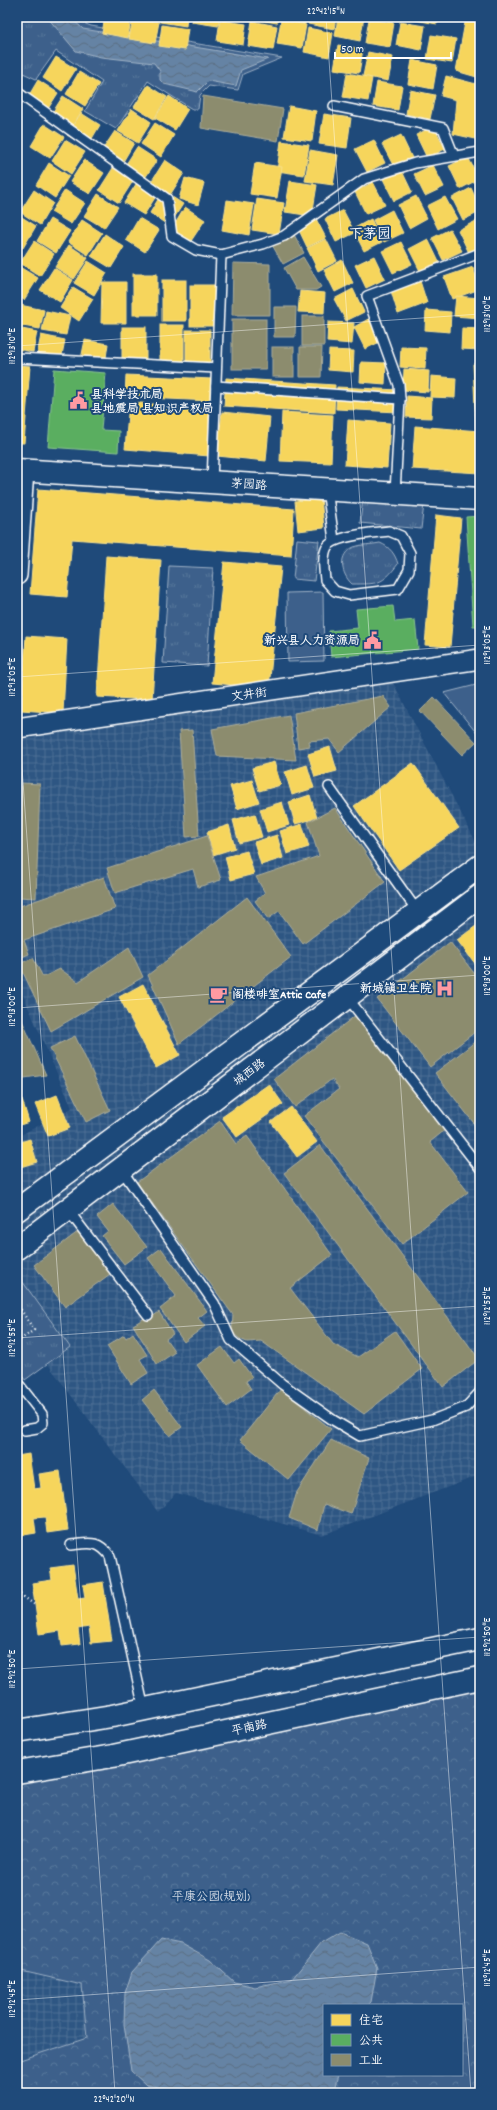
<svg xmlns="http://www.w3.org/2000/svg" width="497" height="2110" font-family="Dekko,'LXGW WenKai TC',sans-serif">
<defs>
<pattern id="industrial-grid" width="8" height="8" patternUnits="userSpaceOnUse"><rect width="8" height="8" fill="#2e5683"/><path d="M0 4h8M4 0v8" fill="none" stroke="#4d6f96"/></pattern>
<pattern id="grass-tufts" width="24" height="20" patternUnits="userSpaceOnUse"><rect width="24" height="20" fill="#3c618b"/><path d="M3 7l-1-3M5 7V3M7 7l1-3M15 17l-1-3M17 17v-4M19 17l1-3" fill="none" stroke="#59799c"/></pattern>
<pattern id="park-crowns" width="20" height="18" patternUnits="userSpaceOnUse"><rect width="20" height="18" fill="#3c618b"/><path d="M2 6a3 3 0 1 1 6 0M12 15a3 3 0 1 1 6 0" fill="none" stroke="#59799c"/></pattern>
<pattern id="water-waves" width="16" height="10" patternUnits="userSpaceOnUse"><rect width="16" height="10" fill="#6583a4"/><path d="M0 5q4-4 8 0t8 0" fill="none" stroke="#5b6d81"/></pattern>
</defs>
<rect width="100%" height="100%" fill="#1f4a7a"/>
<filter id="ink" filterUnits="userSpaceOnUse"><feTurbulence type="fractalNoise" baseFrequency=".025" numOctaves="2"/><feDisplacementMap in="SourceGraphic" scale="8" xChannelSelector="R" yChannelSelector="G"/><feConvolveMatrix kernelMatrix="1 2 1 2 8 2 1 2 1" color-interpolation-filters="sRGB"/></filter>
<g filter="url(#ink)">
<g fill="url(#industrial-grid)">
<path d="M388 673 480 850V1475L322 1535 176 1493 158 1512 47 1363 70 1347 17 1274V1137L72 1108 17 981V728Z"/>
<path d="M17 1970 82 1985 87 2038 17 2061Z"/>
</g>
<g fill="url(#grass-tufts)" stroke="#9eb0c5">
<path d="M17 17H79L81 22 91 26 282 58 243 74 238 90 209 86 200 95 198 109H192L148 81 116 129 85 111 102 82 56 51 36 79 23 73 17 66Z"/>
<path d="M363 498 424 504 421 529 360 523Z"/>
<path d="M297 539 319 541 314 581 293 579Z"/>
<path d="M380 543C390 547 395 554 398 564 382 585 378 584 352 584 341 574 337 554 354 547 361 544 372 545 380 543Z"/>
<path d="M169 566 213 568 207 666 163 663Z"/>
<path d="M17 1274 70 1347 25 1380 17 1369Z"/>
</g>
<path fill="url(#park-crowns)" stroke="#9eb0c5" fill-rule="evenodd" d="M480 1678V2093H17V2061L87 2038 82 1985 17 1970V1772ZM324 2005H462V2075H324Z"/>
<g fill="#3c618b" stroke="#9eb0c5">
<path d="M323 592 324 661 288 662 287 593Z"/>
<path d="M480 684V736H479L444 693Z"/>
</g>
<g fill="url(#water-waves)" stroke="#a3b5c8">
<path d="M47 17H70L83 29 268 59 241 70 236 86 208 81 197 92 194 91 164 84 160 80V71L154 63 101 57 76 51Z"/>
<path d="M340 1932 367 1943 377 1968 371 2002 368 2005H324V2075H338L333 2093H181L172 2089 146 2085 131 2071 124 2024 125 1993 132 1972 161 1940 181 1944 210 1960 234 1982 255 1987 292 1979 321 1943Z"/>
</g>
<g fill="#f6d55c" stroke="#f9e28d">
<path d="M77 17H101L100 21Z"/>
<path d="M105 17H131L128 38 102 33Z"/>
<path d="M161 17H187L186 26 160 22Z"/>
<path d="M193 17H220L218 26 192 22Z"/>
<path d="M253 17H278L277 23 252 19Z"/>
<path d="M281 17H306L305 24 280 19Z"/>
<path d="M310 17H336L334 29 308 24Z"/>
<path d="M338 17H364L360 41 335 36Z"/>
<path d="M399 17H439L437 24Z"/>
<path d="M466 17H480V78L456 71Z"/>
<path d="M133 18 159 22 155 43 129 39Z"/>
<path d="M369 19 394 23 390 47 365 43Z"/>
<path d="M220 20 246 24 243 45 217 41Z"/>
<path d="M281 20 306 25 302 48 277 44Z"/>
<path d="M252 21 277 26 273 50 248 46Z"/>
<path d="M400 22 425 26 421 50 396 45Z"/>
<path d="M162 25 188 29 185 50 159 46Z"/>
<path d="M308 28 333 33 329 57 304 52Z"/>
<path d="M431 35 456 39 452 63 427 59Z"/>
<path d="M338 45 363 49 359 73 334 69Z"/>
<path d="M368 52 393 57 388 81 363 76Z"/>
<path d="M56 57 76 69 62 91 43 78Z"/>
<path d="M412 60 437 65 433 89 408 84Z"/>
<path d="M79 72 99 84 85 106 66 94Z"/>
<path d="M347 73 372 78 368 101 343 97Z"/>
<path d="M446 76 480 85V140L453 134 456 100 441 96Z"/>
<path d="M38 80 58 93 44 115 25 102Z"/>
<path d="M377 82 402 86 398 110 373 106Z"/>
<path d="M148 85 167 97 154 119 134 107Z"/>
<path d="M410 90 435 95 430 119 406 114Z"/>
<path d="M63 96 83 109 69 131 49 118Z"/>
<path d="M169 96 188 109 175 130 155 118Z"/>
<path d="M289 106 316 111 312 141 284 137Z"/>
<path d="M132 109 151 122 138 143 118 131Z"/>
<path d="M81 113 100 125 87 147 67 135Z"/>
<path d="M324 114 351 118 347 148 319 144Z"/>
<path d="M155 123 174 135 161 157 141 144Z"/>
<path d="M44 124 64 137 50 158 31 146Z"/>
<path d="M434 126 445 149 427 158 416 135Z"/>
<path d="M115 131 134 143 121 165 101 152Z"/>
<path d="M401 135 412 158 394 167 382 144Z"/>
<path d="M65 140 85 152 71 174 52 161Z"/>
<path d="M374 140 385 163 367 172 355 149Z"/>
<path d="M281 141 309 145 304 175 277 171Z"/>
<path d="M137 147 157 160 143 181 123 169Z"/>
<path d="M310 150 338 155 333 185 305 181Z"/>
<path d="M468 157 479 179 460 189 449 166Z"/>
<path d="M84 160 104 173 90 194 70 182Z"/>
<path d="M165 160 184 173 170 195 151 182Z"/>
<path d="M49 163 69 176 55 198 36 185Z"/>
<path d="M255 163 282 167 277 198 250 194Z"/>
<path d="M433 165 444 187 425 196 414 174Z"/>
<path d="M113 168 133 181 119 203 99 190Z"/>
<path d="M401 169 412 192 394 201 383 179Z"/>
<path d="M185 178 204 183 198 205 179 199Z"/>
<path d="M138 181 158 193 144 215 124 203Z"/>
<path d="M290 181 317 185 312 216 285 212Z"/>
<path d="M373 182 385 205 366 214 355 192Z"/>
<path d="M471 188 480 207V212L463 220 452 198Z"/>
<path d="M34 190 53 203 40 225 20 212Z"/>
<path d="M65 190 85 203 71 224 51 212Z"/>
<path d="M163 191 183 204 169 226 150 213Z"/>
<path d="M98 194 118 207 104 228 84 216Z"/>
<path d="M416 196 427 218 409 228 398 205Z"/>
<path d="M445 197 457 219 438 229 427 206Z"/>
<path d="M257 199 284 203 279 234 252 230Z"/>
<path d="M227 200 254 204 249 235 222 230Z"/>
<path d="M185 207 205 220 191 241 172 229Z"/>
<path d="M343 210 355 233 336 242 325 219Z"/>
<path d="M392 210 403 233 384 242 373 220Z"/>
<path d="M17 214 36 226 23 248 17 244Z"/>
<path d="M314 215 326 238 307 247 296 224Z"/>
<path d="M139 218 159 230 145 252 126 240Z"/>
<path d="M50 219 70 231 56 253 37 241Z"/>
<path d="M371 219 382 242 364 251 353 229Z"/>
<path d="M82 220 102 233 88 255 68 242Z"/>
<path d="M476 221 480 228V247L469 253 458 230Z"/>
<path d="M450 229 462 251 443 260 432 238Z"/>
<path d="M105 234 124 247 111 268 91 256Z"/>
<path d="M326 239 337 261 318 271 307 248Z"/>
<path d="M428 239 439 262 420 271 409 249Z"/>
<path d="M34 241 54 254 40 276 20 263Z"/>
<path d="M401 242 412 264 393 273 382 251Z"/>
<path d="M69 245 88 258 74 279 55 267Z"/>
<path d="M374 256 385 279 366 288 355 265Z"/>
<path d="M342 260 353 283 335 292 324 270Z"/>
<path d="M88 261 107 273 94 295 74 283Z"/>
<path d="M18 266 38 278 24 300 17 296Z"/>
<path d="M473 267 480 289 452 299 444 277Z"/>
<path d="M54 268 73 280 60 302 40 290Z"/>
<rect x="133" y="274" width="24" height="41"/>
<rect x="162" y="280" width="24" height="41"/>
<path d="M420 281 427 303 398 314 391 291Z"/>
<path d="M102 282H126V323H101Z"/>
<rect x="190" y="285" width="25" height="41"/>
<path d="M73 287 93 299 79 321 60 308Z"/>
<path d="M353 289 364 312 346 321 334 299Z"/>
<path d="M300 291 325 293 324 313 298 312Z"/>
<path d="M456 296 480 298 479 318 454 316Z"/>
<path d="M20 305 44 310 40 329 17 325Z"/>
<path d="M426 310 451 312 450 332 425 330Z"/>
<path d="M46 311 70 316 66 335 42 331Z"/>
<path d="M372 317 384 340 365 349 354 327Z"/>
<path d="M328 322 354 323 352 344 327 342Z"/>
<rect x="160" y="325" width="24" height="41"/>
<rect x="122" y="327" width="24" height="41"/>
<path d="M17 328 37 332 33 352 17 349Z"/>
<path d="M462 328 480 329V350L461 349Z"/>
<rect x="186" y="330" width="24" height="41"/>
<path d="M41 335 65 340 61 360 37 355Z"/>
<path d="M85 340 108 344 105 364 81 359Z"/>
<path d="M401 347 426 348 425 369 400 367Z"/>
<path d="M329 350 354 351 353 372 328 370Z"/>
<path d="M361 362 386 363 385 384 360 382Z"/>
<path d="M473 364H480V428H476Z"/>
<path d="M17 365 30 366 24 443H17Z"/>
<path d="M404 369 429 371 428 392 403 390Z"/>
<path d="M126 375 212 379 211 401 125 397Z"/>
<path d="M431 376 456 378 455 398 430 397Z"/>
<path d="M226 378 335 385 334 413 224 406Z"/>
<path d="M337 387 399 390 398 412 336 409Z"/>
<path d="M407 396 432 398 431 418 406 417Z"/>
<path d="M129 402 213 409 209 456 125 449Z"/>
<path d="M222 412 270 417 266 461 217 456Z"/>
<path d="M282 412 333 415 331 463 280 461Z"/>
<path d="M348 420 390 423 387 468 345 465Z"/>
<path d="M415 426 480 431V473L412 469Z"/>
<path d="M38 489 294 509 291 556 72 539 67 597 30 594Z"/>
<path d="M321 498 324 528 298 531 295 501Z"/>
<path d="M436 515 461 518 450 647 425 645Z"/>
<path d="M106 556 161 560 152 700 97 697Z"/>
<path d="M224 562 281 567 269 688 212 683Z"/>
<path d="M26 636 67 639 63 713 21 710Z"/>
<path d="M330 747 337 771 315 777 308 754Z"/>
<path d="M274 762 281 785 259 791 252 768Z"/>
<path d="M413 763 459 828 399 870 354 806Z"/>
<path d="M307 765 314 788 292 795 285 772Z"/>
<path d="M252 780 259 802 237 809 230 786Z"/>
<path d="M310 795 317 818 295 824 289 802Z"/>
<path d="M282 802 289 825 267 832 260 809Z"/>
<path d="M255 814 262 837 239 843 233 820Z"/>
<path d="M302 824 309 847 287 854 280 831Z"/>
<path d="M229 825 235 848 213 855 207 832Z"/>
<path d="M277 835 283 858 261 865 254 842Z"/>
<path d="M247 851 254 874 231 880 225 857Z"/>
<path d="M480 923V970L457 940Z"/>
<path d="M143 984 180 1055 156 1068 119 997Z"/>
<path d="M269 1084 283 1104 237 1137 222 1117Z"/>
<path d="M57 1095 70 1128 48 1136 35 1104Z"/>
<path d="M22 1099 29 1122 17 1126V1101Z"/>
<path d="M291 1107 317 1142 297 1157 271 1122Z"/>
<path d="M30 1139 37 1162 17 1168V1143Z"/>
<path d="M29 1454 34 1489 41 1488 39 1474 60 1471 68 1530 47 1533 45 1517 34 1518 36 1533 18 1536 17 1456Z"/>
<path d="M73 1565 78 1599 85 1598 83 1585 103 1582 112 1641 91 1643 89 1627 78 1629 80 1644 62 1646 60 1631 39 1634 32 1583 52 1580 50 1568Z"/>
</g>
<g fill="#5aae61" stroke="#8cc690">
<path d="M54 369 106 373 101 430 119 431 118 452 48 447Z"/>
<path d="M480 516V626H473L466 517Z"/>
<path d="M393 606 395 622 415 620 418 649 331 657 329 631 358 628 356 609Z"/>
</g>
<g fill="#8c8c6e" stroke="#aeae9a">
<path d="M203 96 283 109 278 141 201 128Z"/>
<path d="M292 231 304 253 283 264 271 243Z"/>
<path d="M303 257 321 287 316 290H296L284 268Z"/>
<path d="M233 263 270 264V315H232Z"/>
<path d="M274 307H296L295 337H274Z"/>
<rect x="302" y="316" width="22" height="30"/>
<rect x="232" y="319" width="34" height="50"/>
<rect x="272" y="347" width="22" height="30"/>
<path d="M300 347H322L321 377H300Z"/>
<path d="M383 696 391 707 339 752 329 739 309 741 310 746 298 748 294 713Z"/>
<path d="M434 697 476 742 462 755 420 711Z"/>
<path d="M289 715 296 760 217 756 212 729Z"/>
<path d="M192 730 199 836 186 837 179 731Z"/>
<path d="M22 783 40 784 36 898 18 897Z"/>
<path d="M335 808 385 882 303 944 279 911 268 919 255 901 265 893 256 877 319 856 308 822Z"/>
<path d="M207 836 221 880 198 887 193 869 115 893 107 868Z"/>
<path d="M104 877 115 909 24 940 29 954 17 959V907Z"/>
<path d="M247 897 291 957 179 1044 148 975Z"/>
<path d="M450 942 480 981V1028L430 1067 377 999Z"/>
<path d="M129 947 143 977 51 1031 19 964 33 958 43 977 60 969 78 982Z"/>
<path d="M17 1009 46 1075 17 1079Z"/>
<path d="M356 1015 445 1130 430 1142 468 1192 402 1244 304 1116 339 1089 332 1079 295 1107 274 1079Z"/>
<path d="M75 1036 110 1110 86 1122 50 1048Z"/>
<path d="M480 1038V1131L435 1073Z"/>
<path d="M220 1121 236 1144 247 1136 332 1255 290 1288 333 1344 358 1357 395 1331 422 1369 364 1414 261 1341 247 1342 240 1339 234 1334 232 1329 233 1315 137 1182Z"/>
<path d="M320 1145 479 1359 443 1387 284 1173Z"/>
<path d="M113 1204 147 1247 124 1264 102 1236 108 1231 97 1217Z"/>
<path d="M79 1231 110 1274 65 1307 34 1265Z"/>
<path d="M161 1248 207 1311 198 1318 205 1326 184 1342 160 1309 176 1296 148 1258Z"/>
<path d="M159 1312 173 1334 166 1339 175 1352 157 1364 133 1325 150 1315 152 1317Z"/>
<path d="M133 1333 147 1355 140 1359 148 1373 131 1384 107 1346 124 1335 126 1338Z"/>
<path d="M222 1347 234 1363 239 1359 252 1377 246 1381 251 1389 227 1407 197 1365Z"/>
<path d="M281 1389 331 1429 289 1480 240 1440Z"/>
<path d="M154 1390 182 1427 170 1436 142 1400Z"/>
<path d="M331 1440 369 1458 351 1514 324 1504 318 1530 289 1518 297 1492Z"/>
</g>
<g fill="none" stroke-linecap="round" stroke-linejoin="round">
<defs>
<g id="lane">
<path d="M17 92 167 199 172 236 196 250 221 255 263 244 284 236 364 179 415 163 480 152"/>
<path d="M334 106 443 128 454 156"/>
<path d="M17 358 216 368"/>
<path d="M216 386 400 399 399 385 367 296 480 253"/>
<path d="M212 482 221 255"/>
<path d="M327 489 334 540"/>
<path d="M395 493 400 399"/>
<path d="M389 531 401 536 410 553 409 570 398 589 349 595 335 591 325 580C324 570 322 556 327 547 335 535 375 533 389 531Z"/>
<path d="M329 787 418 912"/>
<path d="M347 997 480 1168"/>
<path d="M121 1169 214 1303 231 1340 282 1384 333 1420 360 1436 432 1420 466 1407 480 1392"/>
<path d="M68 1210 148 1315"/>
<path d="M17 1382 42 1414 43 1423 37 1428 25 1430"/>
<path d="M71 1545C90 1543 98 1540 110 1556L144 1709"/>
</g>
<g id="street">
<path d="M17 575 24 470"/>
<path d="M17 728 480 659"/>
</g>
<g id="secondary">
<path d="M17 470 480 499"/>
<path d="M17 1210 480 866"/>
<path d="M17 1248 480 896"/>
<path d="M17 1731 112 1716 480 1639"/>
<path d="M17 1772 113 1756 480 1678"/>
</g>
</defs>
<use href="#lane" stroke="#fff" stroke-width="12"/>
<use href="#street" stroke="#fff" stroke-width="22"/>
<use href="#secondary" stroke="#fff" stroke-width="25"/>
<g stroke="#fff" stroke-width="2.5" stroke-dasharray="1 3" stroke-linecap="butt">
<path d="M17 1312 21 1310 34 1330 17 1342"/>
<path d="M17 1592 35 1605"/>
</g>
<use href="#lane" stroke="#1f4a7a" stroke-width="9"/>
<use href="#street" stroke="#1f4a7a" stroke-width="19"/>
<use href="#secondary" stroke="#1f4a7a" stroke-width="22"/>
</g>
</g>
<path fill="none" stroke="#fff" stroke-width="1" stroke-opacity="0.45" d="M326 17 471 2093M17 346 480 314M17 677 480 645M17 696 115 2093M17 1008 480 975M17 1338 480 1306M17 1669 480 1637M17 2000 480 1967"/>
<defs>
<symbol id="civic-bare" viewBox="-9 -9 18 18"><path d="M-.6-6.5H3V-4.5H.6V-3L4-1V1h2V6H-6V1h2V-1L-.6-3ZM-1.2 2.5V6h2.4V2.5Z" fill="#ff9aa2" stroke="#1f4a7a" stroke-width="2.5" paint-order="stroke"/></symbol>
<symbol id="hospital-bare" viewBox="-9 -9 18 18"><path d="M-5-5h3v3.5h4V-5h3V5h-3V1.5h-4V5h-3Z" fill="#ff9aa2" stroke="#1f4a7a" stroke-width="2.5" paint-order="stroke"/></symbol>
<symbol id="cafe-bare" viewBox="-9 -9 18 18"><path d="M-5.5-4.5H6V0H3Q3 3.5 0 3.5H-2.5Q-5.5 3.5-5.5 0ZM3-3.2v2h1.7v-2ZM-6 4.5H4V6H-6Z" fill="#ff9aa2" stroke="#1f4a7a" stroke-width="2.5" paint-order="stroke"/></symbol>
</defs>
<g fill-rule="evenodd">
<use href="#civic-bare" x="66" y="388" width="25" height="25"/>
<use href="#civic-bare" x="360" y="628" width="25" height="25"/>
<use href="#hospital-bare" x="432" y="976" width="25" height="25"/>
<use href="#cafe-bare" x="206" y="982" width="25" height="25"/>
</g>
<g text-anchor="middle" stroke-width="4" stroke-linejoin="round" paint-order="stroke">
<g font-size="12" font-weight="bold" fill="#fff" stroke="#1f4a7a" text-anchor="start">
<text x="91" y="398">县科学技术局<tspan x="91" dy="14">县地震局 县知识产权局</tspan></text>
<text x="360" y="644" text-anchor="end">新兴县人力资源局</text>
<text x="432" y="992" text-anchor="end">新城镇卫生院</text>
<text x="232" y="998">阁楼啡室Attic Cafe</text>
</g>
<g font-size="12" fill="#fff" stroke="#1f4a7a">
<text transform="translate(249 484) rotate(4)" y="4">茅园路</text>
<text transform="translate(249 694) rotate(-8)" y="4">文井街</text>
<text transform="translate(249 1072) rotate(-37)" y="4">城西路</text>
<text transform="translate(249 1727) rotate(-12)" y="4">平南路</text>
</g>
<g font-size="12" fill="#d8dfe8" stroke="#1f4a7a">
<text x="211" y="1900">平康公园(规划)</text>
</g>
<g font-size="14" fill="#fff" stroke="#1f4a7a">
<text x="370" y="238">下茅园</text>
</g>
</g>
<rect width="497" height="2110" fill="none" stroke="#1f4a7a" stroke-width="44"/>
<rect x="323" y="2004" width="140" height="72" fill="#1f4a7a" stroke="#7992af"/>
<rect x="331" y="2014" width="20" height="12" fill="#f6d55c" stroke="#7992af"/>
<text x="359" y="2024" font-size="12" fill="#ffffff">住宅</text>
<rect x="331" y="2034" width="20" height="12" fill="#5aae61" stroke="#7992af"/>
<text x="359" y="2044" font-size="12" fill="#ffffff">公共</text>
<rect x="331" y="2054" width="20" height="12" fill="#8c8c6e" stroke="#7992af"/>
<text x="359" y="2064" font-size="12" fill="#ffffff">工业</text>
<path d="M335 52v6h116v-6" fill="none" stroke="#ffffff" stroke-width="2"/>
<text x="341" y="52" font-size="12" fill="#ffffff" stroke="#1f4a7a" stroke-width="3" paint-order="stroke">50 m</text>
<rect x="22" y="22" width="453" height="2066" fill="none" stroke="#fff" stroke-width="1.5"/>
<g font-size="10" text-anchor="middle" fill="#fff">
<text x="326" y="14">22°42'15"N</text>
<text transform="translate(486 314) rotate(-90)" y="4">112°13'10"E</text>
<text transform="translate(11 346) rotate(-90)" y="4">112°13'10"E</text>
<text transform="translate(486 645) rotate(-90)" y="4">112°13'05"E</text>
<text transform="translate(11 677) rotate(-90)" y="4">112°13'05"E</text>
<text transform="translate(486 976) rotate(-90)" y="4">112°13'00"E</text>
<text transform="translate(11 1007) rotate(-90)" y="4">112°13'00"E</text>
<text transform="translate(486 1306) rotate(-90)" y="4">112°12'55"E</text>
<text transform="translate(11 1338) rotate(-90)" y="4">112°12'55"E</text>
<text transform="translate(486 1637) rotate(-90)" y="4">112°12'50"E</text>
<text transform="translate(11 1669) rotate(-90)" y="4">112°12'50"E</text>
<text transform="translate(486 1968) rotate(-90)" y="4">112°12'45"E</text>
<text transform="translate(11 1999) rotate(-90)" y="4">112°12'45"E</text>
<text x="114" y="2102">22°42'20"N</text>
</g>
</svg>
